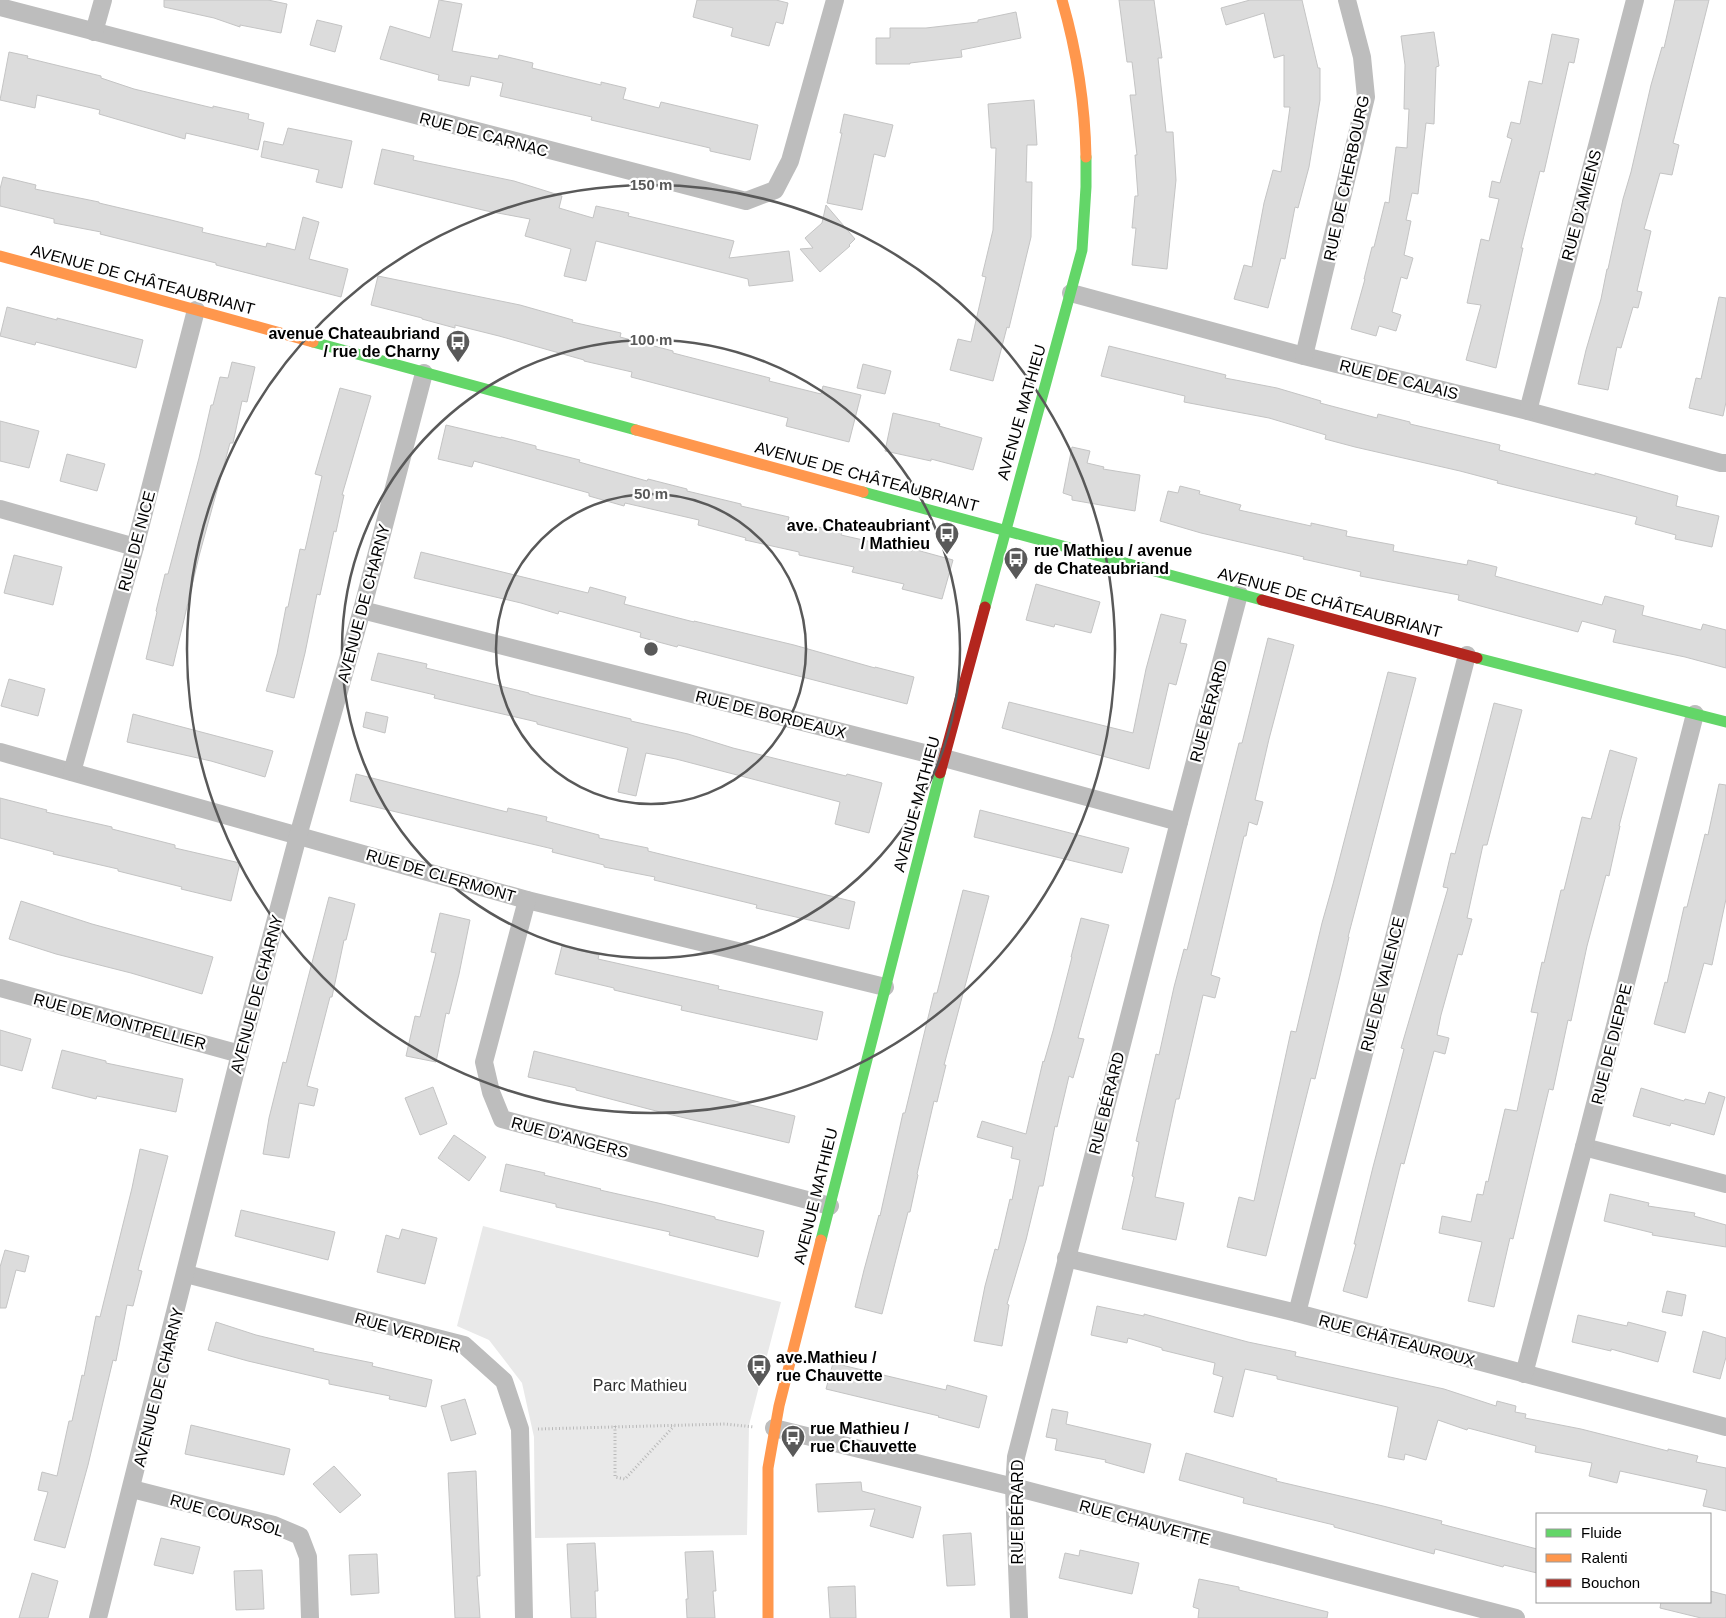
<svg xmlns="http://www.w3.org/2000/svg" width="1726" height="1618" font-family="Helvetica,sans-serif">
<rect width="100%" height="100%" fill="#fff"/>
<path fill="#e9e9e9" d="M483 1226 781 1302 749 1425 747 1535 535 1538 534 1437 522 1383 489 1340 457 1326Z"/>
<g fill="#dcdcdc" stroke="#c4c4c4">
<path d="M164 0H268L287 4 281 33 240 25V27L214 18 164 7Z"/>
<path d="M439 0 462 4 452 51 498 59 499 55 533 63 532 68 601 85V82L626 88 623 99 659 108 661 102 758 125 750 160 710 151V148L591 120 592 117 500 96 503 83 471 76 469 86 438 80 439 75 380 59 390 26 430 38Z"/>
<path d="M697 0H776L788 3 783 24 776 22 769 46 731 36 733 28 693 17Z"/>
<path d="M1119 0H1154L1162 58H1158L1166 132H1173L1176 180 1167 269 1132 265 1136 228H1132L1135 196H1138L1135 155H1137L1130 95H1136L1132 62H1127Z"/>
<path d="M1250 0H1302L1318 68H1320V100L1309 167 1298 208 1295 207 1285 259 1281 258 1268 308 1234 299 1244 265 1252 267 1264 203 1273 170 1281 172 1290 107H1284V55L1274 58 1264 13 1226 25 1221 8Z"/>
<path d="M1675 0H1709L1673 143 1679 145 1672 175 1660 173 1644 229 1651 231 1637 291 1642 292 1638 308 1633 307 1621 348 1617 347 1608 390 1578 384 1586 350 1601 299 1607 269H1608L1623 199 1631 172 1651 85 1662 47 1664 48Z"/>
<path d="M1016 12 1021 38 961 50 962 57 910 63V64H876V38H890V28H926L978 22V20Z"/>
<path d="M317 20 342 26 335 52 310 45Z"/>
<path d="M1434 32 1439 66 1436 67 1434 124 1426 123 1418 194 1412 193 1406 220 1411 221 1404 255 1413 258 1407 279 1401 277 1392 312 1401 315 1396 331 1379 326 1376 336 1351 329 1365 279H1364L1372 247H1374L1385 202 1389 203 1396 147 1407 148 1409 109H1404L1405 65 1401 36Z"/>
<path d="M1552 34 1579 39 1574 63 1569 62 1544 172 1540 171 1521 248H1523L1496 368 1466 360 1481 305 1467 303 1481 239 1489 241 1499 199 1489 197 1492 181 1500 183 1512 139 1507 137 1511 122 1520 124 1529 81 1542 84Z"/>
<path d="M9 52 28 56 27 58 101 76V78L134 89 213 108V106L249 114 248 119 264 123 258 150 186 133 185 139 99 114 100 110 37 95 35 108 0 100Z"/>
<path d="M1034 100 1037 145H1027L1026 182H1032L1031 237 1009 328 1007 327 993 381 950 370 958 339 971 342 986 277 982 276 993 230 996 148H991L988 104Z"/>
<path d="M844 114 893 125 885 157 874 154 862 210 827 203 842 133H840Z"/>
<path d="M288 128 352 141 342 188 316 182 319 170 261 157 264 141 283 145Z"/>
<path d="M382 149 414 156 413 160 514 181 562 196 559 208 593 218 596 206 629 213 628 216 734 241 729 258 789 251 793 281 749 286 748 279 596 241 586 281 564 276 571 249 525 236 530 219 487 211 374 184Z"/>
<path d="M3 177 36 185 35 189 99 202V203L167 219 203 228 202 232 266 247 267 243 295 250 303 217 319 222 309 259 348 269 341 297 216 265V263L100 234 101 232 54 223V219L0 206V189Z"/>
<path d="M826 205 855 239 849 245 850 246 820 272 800 249 813 248 805 238 822 223Z"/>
<path d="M378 276 520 305 573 320 572 322 621 333 620 337 673 351V353L770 378 769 381 821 394 823 386 861 395 849 442 786 426 788 418 631 377 632 372 584 361V360L499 336 455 325V328L422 319V318L371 305Z"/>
<path d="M1719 297 1726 298V402L1723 416 1689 408 1696 378 1701 379Z"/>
<path d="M7 307 57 320V318L143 340 136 368 36 342 35 345 0 336Z"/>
<path d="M1109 346 1226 375 1225 378 1277 388 1321 401 1320 403 1377 418 1378 414 1410 422V424L1500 445 1499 450 1595 475V473L1678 496 1676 506 1719 516 1712 547 1675 539 1676 535 1635 524 1637 517 1497 483 1498 481 1460 471 1355 447 1325 439 1326 435 1269 418 1184 402 1185 396 1101 376Z"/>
<path d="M232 362 255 367 247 402 242 401 233 443H230L199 556 173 666 146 659 157 612 156 611 165 574H168L199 458 211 405H213L220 377 228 378Z"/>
<path d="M863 364 891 371 885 394 857 388Z"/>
<path d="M340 388 371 396 342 495H344L336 532 334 531 320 595 317 594 305 653 294 698 266 691 277 654 286 607H288L300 549 305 550 322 476 315 474Z"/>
<path d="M893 413 940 424 939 426 982 438 973 470 931 459V461L885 451Z"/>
<path d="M0 421 39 431 29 468 0 461Z"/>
<path d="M446 425 501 438V437L536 446V449L580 460 579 462 647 481 648 479 687 489V491L741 504V506L789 517 788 521 842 532 841 535 912 551 913 549 953 560 942 599 902 589 904 584 852 572 854 567 799 555V552L745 540 746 538 698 525 699 520 625 503 624 506 589 496V493L474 461 472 467 438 459Z"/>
<path d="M1072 447 1090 451 1087 463 1104 467 1103 469 1140 475 1135 511 1072 500V496L1063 493Z"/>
<path d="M67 454 105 464 97 491 60 481Z"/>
<path d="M1180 486 1200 491 1199 494 1241 505 1239 510 1311 526V523L1347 531 1346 536 1394 545 1393 551 1467 565 1468 560 1497 567 1495 576 1602 605 1605 596 1644 606 1642 615 1701 630 1703 624 1726 630V668L1685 657 1613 642 1616 630 1582 621 1578 632 1458 600 1459 595 1360 576 1361 572 1303 559 1304 557 1201 533 1160 521 1168 491 1178 493Z"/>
<path d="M421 552 588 593 590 587 626 597 624 604 694 622V621L794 645 875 668V667L914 677 907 704 678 645 677 647 640 637 641 633 559 611 558 614 521 603 414 578Z"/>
<path d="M14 555 62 567 53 605 4 593Z"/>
<path d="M1036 584 1100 602 1091 633 1055 624 1054 627 1026 620Z"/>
<path d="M1161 614 1186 620 1180 643 1187 644 1176 685 1169 683 1149 769 1002 728 1009 702 1133 733 1146 669Z"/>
<path d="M1268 638 1294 645 1269 739 1255 800 1263 802 1257 825 1249 822 1246 836H1244L1211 975 1220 978 1215 998 1203 995 1179 1099H1176L1155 1197 1184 1203 1176 1240 1122 1229 1134 1177 1132 1176 1139 1142 1136 1141 1156 1054 1159 1055 1174 987 1184 949 1187 950 1239 743H1242Z"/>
<path d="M378 653 427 664 426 668 529 693V694L631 719V721L688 734 733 748 846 776 847 774 882 783 869 833 835 824 840 802 676 759 646 753 636 796 618 792 628 748 537 724V722L434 698 435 695 371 680Z"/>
<path d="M1388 672 1416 678 1348 937H1349L1340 976 1315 1079 1311 1078 1266 1256 1227 1247 1239 1197 1254 1201 1291 1031 1296 1032 1322 923 1333 884Z"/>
<path d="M9 679 45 689 38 716 1 706Z"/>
<path d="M1494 703 1522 710 1487 845H1483L1467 918 1472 919 1462 955 1458 954 1441 1015 1437 1035 1449 1038 1445 1054 1434 1051 1404 1164 1401 1163 1367 1298 1343 1291 1356 1244H1354L1373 1167 1404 1049 1401 1048 1448 888 1443 887 1451 853 1455 854Z"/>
<path d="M366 712 388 717 385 733 363 727Z"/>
<path d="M133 714 273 751 265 777 211 761 127 742Z"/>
<path d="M1610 750 1637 758 1619 826H1620L1609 876 1606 875 1587 946 1571 1021 1568 1020 1553 1090 1549 1089 1513 1239 1510 1238 1494 1307 1468 1301 1482 1242 1439 1233 1442 1216 1471 1222 1477 1194 1483 1195 1486 1181 1488 1182 1505 1109 1517 1111 1538 1013 1531 1012 1542 962 1544 963 1561 890H1564L1582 817 1591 819Z"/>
<path d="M356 774 507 812 508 808 547 817 546 821 599 835V838L648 848V851L855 902 849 929 756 908 757 905 654 880 655 877 604 867V865L552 852 553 849 350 801Z"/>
<path d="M1719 784 1726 785V899L1712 965 1704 963 1685 1033 1654 1024 1665 982 1667 983 1684 907H1687L1705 834 1708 835Z"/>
<path d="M0 798 47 810 46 812 112 827V829L175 845V848L240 863 231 901 181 889 182 887 118 871V869L53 854 54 852 0 838Z"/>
<path d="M980 810 1129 848 1122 873 974 837Z"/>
<path d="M963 890 989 896 944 1065H946L937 1102 934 1101 917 1174 918 1175 910 1212H908L882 1314 855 1307 864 1270 879 1215 880 1216 903 1113H905L934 993H937Z"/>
<path d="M329 897 355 904 346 940H344L332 997H330L307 1086 318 1089 314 1106 299 1103 289 1158 263 1154 269 1118 283 1062 286 1063Z"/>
<path d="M21 901 92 924 213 957 202 994 131 973 56 954 9 939Z"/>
<path d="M440 913 470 920 459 974 449 1014 446 1013 436 1062 406 1056 415 1016 420 1017 436 953 431 952Z"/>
<path d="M1081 918 1109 925 1078 1038 1084 1039 1073 1078 1069 1076 1057 1127 1055 1126 1043 1186H1039L1026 1240 1007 1304 1009 1305 1002 1346 974 1341 985 1286 995 1249 998 1250 1010 1199 1012 1200 1020 1160 1011 1158 1013 1147 977 1137 982 1121 1026 1134 1043 1061 1044 1062 1053 1031 1072 957H1071Z"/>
<path d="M562 946 599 955 598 959 719 986 718 989 823 1012 817 1040 681 1010 682 1006 614 990V988L555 974Z"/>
<path d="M0 1030 31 1039 22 1071 0 1065Z"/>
<path d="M62 1050 106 1061V1063L183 1079 176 1112 97 1096 96 1099 52 1088Z"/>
<path d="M534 1051 795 1116 789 1143 664 1113 576 1090V1088L528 1077Z"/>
<path d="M433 1087 447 1124 420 1135 405 1098Z"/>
<path d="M1641 1088 1684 1101 1685 1099 1705 1104 1709 1092 1725 1097 1714 1135 1671 1123 1670 1126 1633 1116Z"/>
<path d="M454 1135 486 1157 469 1181 438 1158Z"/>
<path d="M140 1149 168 1156 138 1270 142 1271 133 1306 127 1305 116 1361 113 1360 88 1465 65 1548 34 1540 48 1492 38 1490 42 1472 57 1476 69 1421H72L82 1375 84 1376 96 1316 100 1317 132 1188Z"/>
<path d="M506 1164 545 1173 544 1175 601 1189 600 1190 658 1203 715 1217V1219L764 1231 758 1257 669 1235 670 1232 556 1207V1204L500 1191Z"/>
<path d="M1610 1194 1649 1203 1648 1206 1695 1213 1694 1216 1726 1225V1247L1652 1235 1653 1233 1604 1221Z"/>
<path d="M241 1210 335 1232 328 1260 235 1236Z"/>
<path d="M402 1229 437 1238 425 1284 377 1272 386 1235 399 1239Z"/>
<path d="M5 1250 29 1256 25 1272 16 1270 6 1308H0V1267Z"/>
<path d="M1667 1291 1686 1295 1682 1316 1662 1312Z"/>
<path d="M1097 1306 1144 1316V1314L1248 1342 1296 1352 1295 1356 1444 1389 1496 1406 1497 1401 1516 1406 1515 1412 1526 1414 1525 1418 1581 1429 1668 1451V1449L1698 1456 1696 1462 1726 1468V1511L1703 1506 1707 1490 1620 1471 1617 1483 1589 1476 1592 1463 1535 1452 1536 1446 1468 1428 1467 1430 1438 1420 1426 1460 1405 1454 1404 1460 1388 1457 1398 1407 1277 1379V1376L1245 1369 1233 1417 1214 1412 1223 1377 1213 1374 1215 1363 1162 1350V1348L1128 1338 1127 1343 1091 1335Z"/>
<path d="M1578 1315 1627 1326 1628 1322 1666 1332 1658 1362 1611 1349V1351L1572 1342Z"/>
<path d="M216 1322 256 1335 314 1349 313 1351 373 1363 372 1366 432 1380 426 1407 389 1399 390 1396 329 1384V1380L248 1361 208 1350Z"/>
<path d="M1703 1331 1726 1338V1357L1720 1379 1693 1372Z"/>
<path d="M833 1363 946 1390 947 1385 987 1396 979 1428 938 1417 939 1416 826 1389Z"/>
<path d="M465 1399 476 1434 451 1441 441 1406Z"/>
<path d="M1052 1409 1068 1412 1066 1424 1151 1444 1144 1473 1105 1462 1106 1460 1055 1450 1057 1439 1046 1437Z"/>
<path d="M191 1425 290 1449 284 1475 185 1454Z"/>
<path d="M1186 1453 1277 1479 1276 1481 1383 1506 1442 1521 1441 1524 1537 1549V1573L1504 1565 1503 1567 1435 1549 1434 1554 1334 1527V1525L1243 1503 1244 1498 1179 1480Z"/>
<path d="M334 1466 361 1495 340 1513 313 1484Z"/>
<path d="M476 1471 480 1576H477L480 1618H455L448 1473Z"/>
<path d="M861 1482 862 1491 921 1507 913 1538 870 1526 875 1509 818 1512 816 1484Z"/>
<path d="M971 1533 975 1585 947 1586 943 1535Z"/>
<path d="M161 1538 200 1547 193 1574 154 1565Z"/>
<path d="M595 1543 598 1591H595L596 1618H571L567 1544Z"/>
<path d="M1080 1550 1139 1563 1132 1594 1059 1578 1065 1553 1079 1556Z"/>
<path d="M713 1551 716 1591H713L715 1618H687L686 1599H688L685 1552Z"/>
<path d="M377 1554 379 1593 351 1595 349 1555Z"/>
<path d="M262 1570 264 1609 236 1610 234 1571Z"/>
<path d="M32 1573 58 1581 48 1618H19Z"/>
<path d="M1199 1579 1239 1587V1590L1328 1612 1327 1618H1198L1199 1609 1193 1607Z"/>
<path d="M855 1586 856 1618H830L828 1587Z"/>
<path d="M1710 1591 1726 1595V1618H1701L1660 1608 1661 1602H1710Z"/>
</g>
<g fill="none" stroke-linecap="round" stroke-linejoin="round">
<g stroke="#b8b8b8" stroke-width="3" stroke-dasharray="1 2.5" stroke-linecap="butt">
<path d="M615 1426V1477L625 1479 674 1426"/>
<path d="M538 1429 725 1424 754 1427"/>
</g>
<g stroke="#bdbdbd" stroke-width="18">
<path d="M0 7 746 201 775 190 790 161 835 0"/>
<path d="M94 32 103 0"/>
<path d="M1071 293 1304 356 1528 411 1721 463H1726"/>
<path d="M1304 356 1366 97 1362 57 1347 0"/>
<path d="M1528 411 1635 0"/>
<path d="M0 509 135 547"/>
<path d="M362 610 944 758 1179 822"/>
<path d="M0 752 527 900 885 987"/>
<path d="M72 772 135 547 196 310"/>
<path d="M527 900 484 1062 491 1092 502 1119 830 1206"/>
<path d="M0 988 240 1054"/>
<path d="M1584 1147 1726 1184"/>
<path d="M1066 1258 1297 1313 1726 1427"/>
<path d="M186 1274 464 1345 504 1381 520 1429 524 1618"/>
<path d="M1297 1313 1467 655"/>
<path d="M1524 1374 1584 1147 1695 714"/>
<path d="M774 1428 1014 1487 1516 1618"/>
<path d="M132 1489 274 1525 300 1536 308 1557 310 1618"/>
<path d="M98 1618 240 1054 298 836 362 610 424 373"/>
<path d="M1019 1618 1014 1487 1016 1457 1179 822 1239 594"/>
</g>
<g stroke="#63d668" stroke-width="11">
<path d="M313 342 636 430"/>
<path d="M863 492 1262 600"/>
<path d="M985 607 1082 250 1086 187V157"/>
<path d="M1477 658 1726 722"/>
<path d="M821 1240 940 773"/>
</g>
<g stroke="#ff974d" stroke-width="11">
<path d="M1062 0C1077 52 1085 103 1086 157"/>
<path d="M0 256 313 342"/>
<path d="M636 430 863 492"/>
<path d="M768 1618V1468L779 1406 821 1240"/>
</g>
<g stroke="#b3261e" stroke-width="11">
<path d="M1262 600 1477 658"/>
<path d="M940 773 985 607"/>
</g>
</g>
<g fill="none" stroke="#595959" stroke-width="2.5">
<circle cx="651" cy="649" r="155"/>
<circle cx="651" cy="649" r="309"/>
<circle cx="651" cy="649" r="464"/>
</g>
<defs>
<symbol id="bus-pin" viewBox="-11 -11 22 30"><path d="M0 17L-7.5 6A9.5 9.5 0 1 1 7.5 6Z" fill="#595959" stroke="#fff"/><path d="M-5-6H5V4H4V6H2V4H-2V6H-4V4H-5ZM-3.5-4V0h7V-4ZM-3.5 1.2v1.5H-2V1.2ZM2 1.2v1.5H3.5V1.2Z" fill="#fff"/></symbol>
</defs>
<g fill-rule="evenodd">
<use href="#bus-pin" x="444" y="328" width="28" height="38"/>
<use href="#bus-pin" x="933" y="520" width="28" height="38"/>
<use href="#bus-pin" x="1002" y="545" width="28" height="38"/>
<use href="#bus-pin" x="745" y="1352" width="28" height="38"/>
<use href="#bus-pin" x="779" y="1423" width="28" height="38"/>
</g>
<g text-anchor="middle" stroke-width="4.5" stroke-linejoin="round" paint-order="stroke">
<g font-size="16" fill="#000" stroke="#fff">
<text transform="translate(484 134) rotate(15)" y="6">RUE DE CARNAC</text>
<text transform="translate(1346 178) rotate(-78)" y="6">RUE DE CHERBOURG</text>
<text transform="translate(1581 205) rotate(-75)" y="6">RUE D'AMIENS</text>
<text transform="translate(143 279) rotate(15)" y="6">AVENUE DE CHÂTEAUBRIANT</text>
<text transform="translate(1399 379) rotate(14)" y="6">RUE DE CALAIS</text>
<text transform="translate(1021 412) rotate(-74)" y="6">AVENUE MATHIEU</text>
<text transform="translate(867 476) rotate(15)" y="6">AVENUE DE CHÂTEAUBRIANT</text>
<text transform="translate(136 541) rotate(-75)" y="6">RUE DE NICE</text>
<text transform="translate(1330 602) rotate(15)" y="6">AVENUE DE CHÂTEAUBRIANT</text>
<text transform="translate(363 603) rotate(-75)" y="6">AVENUE DE CHARNY</text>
<text transform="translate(1208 711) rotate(-75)" y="6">RUE BÉRARD</text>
<text transform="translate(771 714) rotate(14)" y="6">RUE DE BORDEAUX</text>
<text transform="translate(916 804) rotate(-75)" y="6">AVENUE MATHIEU</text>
<text transform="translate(441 875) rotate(16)" y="6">RUE DE CLERMONT</text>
<text transform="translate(1382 984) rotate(-76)" y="6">RUE DE VALENCE</text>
<text transform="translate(256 994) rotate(-75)" y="6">AVENUE DE CHARNY</text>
<text transform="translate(120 1021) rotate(15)" y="6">RUE DE MONTPELLIER</text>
<text transform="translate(1611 1044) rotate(-76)" y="6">RUE DE DIEPPE</text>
<text transform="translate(1106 1103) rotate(-76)" y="6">RUE BÉRARD</text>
<text transform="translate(570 1137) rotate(15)" y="6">RUE D'ANGERS</text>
<text transform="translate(815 1196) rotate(-76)" y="6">AVENUE MATHIEU</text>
<text transform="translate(408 1332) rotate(16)" y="6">RUE VERDIER</text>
<text transform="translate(1397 1340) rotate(15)" y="6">RUE CHÂTEAUROUX</text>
<text transform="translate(158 1387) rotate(-76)" y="6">AVENUE DE CHARNY</text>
<text transform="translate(1017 1512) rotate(-90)" y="6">RUE BÉRARD</text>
<text transform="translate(227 1515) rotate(16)" y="6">RUE COURSOL</text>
<text transform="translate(1145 1522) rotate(15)" y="6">RUE CHAUVETTE</text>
</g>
<g font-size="16" font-weight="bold" fill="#000" stroke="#fff" text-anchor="start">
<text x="440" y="339" text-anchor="end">avenue Chateaubriand<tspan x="440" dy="18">/ rue de Charny</tspan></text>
<text x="930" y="531" text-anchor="end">ave. Chateaubriant<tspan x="930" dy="18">/ Mathieu</tspan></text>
<text x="1034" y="556">rue Mathieu / avenue<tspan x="1034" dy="18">de Chateaubriand</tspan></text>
<text x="776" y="1363">ave.Mathieu /<tspan x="776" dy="18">rue Chauvette</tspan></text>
<text x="810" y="1434">rue Mathieu /<tspan x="810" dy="18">rue Chauvette</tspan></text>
</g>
<g font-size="16" fill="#2e2e2e" stroke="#fff">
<text x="640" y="1391">Parc Mathieu</text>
</g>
</g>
<circle cx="651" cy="649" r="8" fill="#595959" stroke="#fff" stroke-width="2.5"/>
<g font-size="15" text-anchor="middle" font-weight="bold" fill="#595959" stroke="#fff" stroke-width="4.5" stroke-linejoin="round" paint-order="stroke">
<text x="651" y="190">150 m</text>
<text x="651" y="345">100 m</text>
<text x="651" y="499">50 m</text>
</g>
<rect x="1536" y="1513" width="175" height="90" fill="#ffffff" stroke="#999999"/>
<rect x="1546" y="1529" width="25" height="8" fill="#63d668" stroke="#999999"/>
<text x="1581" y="1538" font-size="15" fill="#000000">Fluide</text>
<rect x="1546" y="1554" width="25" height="8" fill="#ff974d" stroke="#999999"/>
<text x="1581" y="1563" font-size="15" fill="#000000">Ralenti</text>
<rect x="1546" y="1579" width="25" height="8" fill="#b3261e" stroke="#999999"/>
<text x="1581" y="1588" font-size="15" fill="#000000">Bouchon</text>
</svg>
